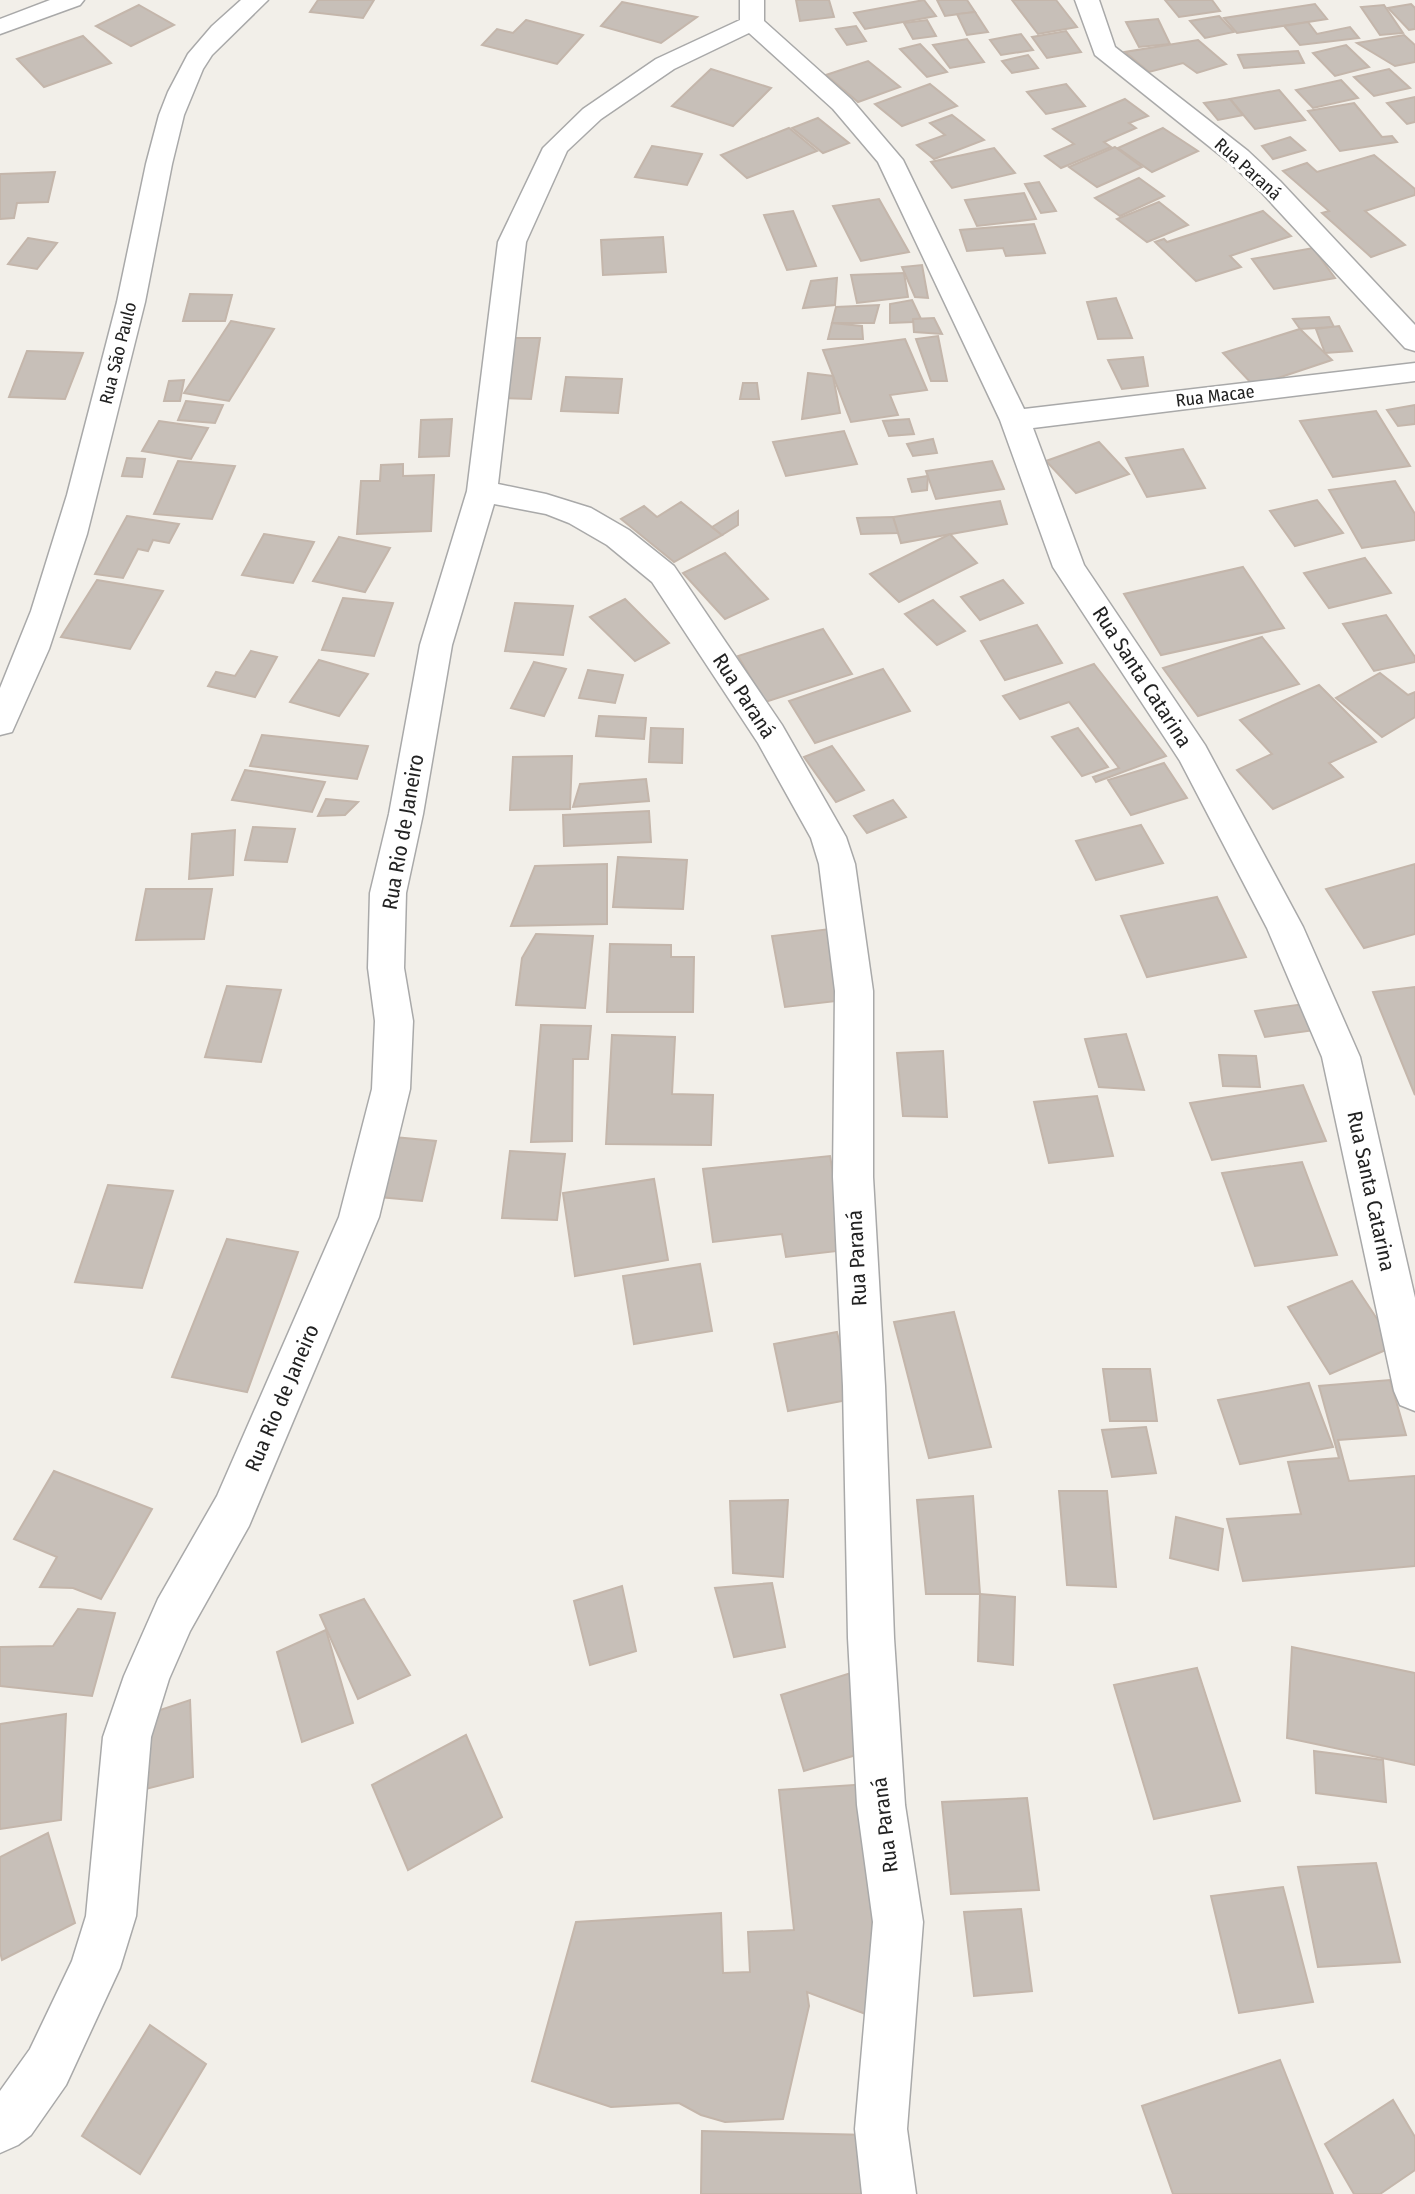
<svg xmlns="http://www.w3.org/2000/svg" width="1415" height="2194" font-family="'Fira Sans Condensed',sans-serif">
<rect width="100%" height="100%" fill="#f2efe9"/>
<g fill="#c7bfb8" stroke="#c4b6ab" stroke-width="2">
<path d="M318 0H374L363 18 310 12Z"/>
<path d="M796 0H829L834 17 800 21Z"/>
<path d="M924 0 936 16 865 29 854 13Z"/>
<path d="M937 0H967L975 12 945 16Z"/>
<path d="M1012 0H1056L1077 27 1038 34Z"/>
<path d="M1165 0H1212L1220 11 1179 17Z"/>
<path d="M622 2 697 17 661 43 601 26Z"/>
<path d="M1315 4 1327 19 1237 33 1224 18Z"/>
<path d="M1411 4 1415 8V29L1409 30 1388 8Z"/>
<path d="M139 5 174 25 131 46 96 26Z"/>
<path d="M1384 5 1403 33 1380 35 1361 7Z"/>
<path d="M975 12 988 32 967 35 957 14Z"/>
<path d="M1219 16 1234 32 1205 38 1190 21Z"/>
<path d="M1158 19 1170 44 1139 47 1126 22Z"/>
<path d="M526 20 583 35 557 64 482 45 497 29 513 33Z"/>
<path d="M927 20 936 36 913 39 904 23Z"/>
<path d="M1308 22 1317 34 1350 27 1359 38 1300 45 1284 26Z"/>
<path d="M856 26 866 41 847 45 836 29Z"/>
<path d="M1066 31 1081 52 1047 58 1032 37Z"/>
<path d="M1021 34 1033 50 1001 55 990 40Z"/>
<path d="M1404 35 1415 45V62L1395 66 1357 43Z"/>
<path d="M83 36 111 63 44 87 17 59Z"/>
<path d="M967 39 984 62 950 68 933 45Z"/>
<path d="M1198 40 1226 64 1197 73 1183 63 1149 72 1125 52Z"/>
<path d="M920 44 947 72 927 77 900 49Z"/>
<path d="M1346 45 1369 67 1335 76 1313 53Z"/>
<path d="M1298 51 1304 63 1244 68 1238 55Z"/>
<path d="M1028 55 1038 68 1012 73 1002 61Z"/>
<path d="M868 61 900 87 858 102 826 75Z"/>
<path d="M711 69 771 88 733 126 672 106Z"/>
<path d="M1389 69 1410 88 1374 96 1354 77Z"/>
<path d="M1341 80 1358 98 1313 108 1296 90Z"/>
<path d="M930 84 957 106 902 126 875 104Z"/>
<path d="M1066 84 1085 106 1046 114 1027 92Z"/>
<path d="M1279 90 1305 120 1255 129 1230 99Z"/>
<path d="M1415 97V122L1407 124 1387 103Z"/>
<path d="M1125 99 1148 116 1129 123 1136 128 1104 142 1111 147 1061 168 1045 156 1074 144 1053 129Z"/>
<path d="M1230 99 1243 115 1218 120 1204 103Z"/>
<path d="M1354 103 1382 137 1392 136 1397 142 1340 151 1308 111Z"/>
<path d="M952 115 984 140 934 159 917 145 945 135 930 123Z"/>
<path d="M818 118 849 143 823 153 792 128Z"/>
<path d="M789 128 817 151 747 178 721 155Z"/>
<path d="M1163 128 1198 151 1152 172 1118 148Z"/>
<path d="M1290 137 1305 150 1273 159 1262 146Z"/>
<path d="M652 146 702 154 687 185 635 177Z"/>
<path d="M1115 147 1142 167 1097 187 1069 167Z"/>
<path d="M994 148 1015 173 952 188 931 162Z"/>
<path d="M1374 155 1415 189V195L1365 211 1405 245 1371 257 1322 213 1329 211 1283 171 1307 163 1317 172Z"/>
<path d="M55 172 48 202 17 203 14 218 0 219V174Z"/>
<path d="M1139 178 1164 196 1120 216 1095 198Z"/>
<path d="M1039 182 1056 211 1041 213 1025 184Z"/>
<path d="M1024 193 1036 219 977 226 965 200Z"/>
<path d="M879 199 909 252 861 261 833 206Z"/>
<path d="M1159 202 1188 225 1147 242 1117 219Z"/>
<path d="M793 211 816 266 787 270 764 215Z"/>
<path d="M1263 211 1291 236 1230 256 1241 267 1196 281 1155 242 1164 239 1167 242Z"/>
<path d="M1034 224 1045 253 1006 256 1003 248 967 251 960 230Z"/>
<path d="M663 237 666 272 603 275 601 240Z"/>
<path d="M28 238 57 243 37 269 8 264Z"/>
<path d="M1313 248 1335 278 1274 289 1252 259Z"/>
<path d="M922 265 928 298 915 297 902 267Z"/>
<path d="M904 273 908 297 857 303 851 275Z"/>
<path d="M837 278 835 305 803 308 811 281Z"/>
<path d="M190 294 232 295 225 321H183Z"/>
<path d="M1116 298 1132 338 1098 339 1087 302Z"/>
<path d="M912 300 921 319H913V322L890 323V304Z"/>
<path d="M879 305 874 323H832L836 307Z"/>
<path d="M1329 317 1334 327 1300 329 1293 319Z"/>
<path d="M934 318 942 334 914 332 913 319Z"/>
<path d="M231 321 274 329 229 401 184 393Z"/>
<path d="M832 323 862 326 863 339H828Z"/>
<path d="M1339 326 1352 351 1325 353 1316 329Z"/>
<path d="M1300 329 1332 360 1254 386 1223 353Z"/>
<path d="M938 336 947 381H931L916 339Z"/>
<path d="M511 338H540L531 399 501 398Z"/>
<path d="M905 339 927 390 890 395 898 415 851 422 823 350Z"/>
<path d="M27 351 83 353 65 399 9 397Z"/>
<path d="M1143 357 1148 386 1122 389 1108 360Z"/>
<path d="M808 373 833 376 840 413 802 419Z"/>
<path d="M566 377 622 379 618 413 561 411Z"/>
<path d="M184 380 180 401H164L169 381Z"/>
<path d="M743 383H757L759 399H740Z"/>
<path d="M186 401 223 405 215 423 178 420Z"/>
<path d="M1415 405V424L1398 426 1387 410Z"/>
<path d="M1376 411 1410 466 1333 477 1300 421Z"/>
<path d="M452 419 449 456 419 457 421 420Z"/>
<path d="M909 419 914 434 889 436 883 421Z"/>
<path d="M159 421 208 428 191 459 142 451Z"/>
<path d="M844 431 857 464 786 476 773 442Z"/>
<path d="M933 439 937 453 913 456 907 444Z"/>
<path d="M1099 442 1129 474 1076 493 1046 461Z"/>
<path d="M1183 449 1205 488 1147 497 1126 458Z"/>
<path d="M127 458 145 459 142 477 122 476Z"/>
<path d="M178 461 235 466 212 519 154 514Z"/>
<path d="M992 461 1004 489 936 499 926 471Z"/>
<path d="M403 464V476L434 475 431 531 357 534 361 481H380L381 465Z"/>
<path d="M928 476 927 490 912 492 908 479Z"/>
<path d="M1395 481 1415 514V540L1362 548 1329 490Z"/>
<path d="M1317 500 1343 533 1295 546 1270 511Z"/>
<path d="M1000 501 1007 524 901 543 893 517Z"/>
<path d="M681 502 722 535 674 562 621 519 644 506 657 517Z"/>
<path d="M738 511V525L722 535 712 527Z"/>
<path d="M127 516 179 524 169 543 153 540 148 551 138 549 123 578 95 574Z"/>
<path d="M893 517 898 533 861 534 857 518Z"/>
<path d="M264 534 314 542 293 583 242 575Z"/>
<path d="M950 534 977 563 899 602 870 574Z"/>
<path d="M339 537 390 548 365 592 313 581Z"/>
<path d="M725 553 768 599 725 619 683 573Z"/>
<path d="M1365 558 1391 593 1329 608 1304 573Z"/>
<path d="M1243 567 1284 628 1161 655 1124 594Z"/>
<path d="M97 580 163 591 130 649 61 637Z"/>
<path d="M1003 580 1023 603 980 620 961 597Z"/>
<path d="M343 598 393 603 374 656 322 650Z"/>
<path d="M625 599 669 643 635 661 590 617Z"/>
<path d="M933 600 965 631 937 645 905 614Z"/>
<path d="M515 603 573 606 563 655 505 651Z"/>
<path d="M1386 615 1415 657V662L1374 671 1343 624Z"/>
<path d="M1037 625 1062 663 1005 680 981 641Z"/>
<path d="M823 629 852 674 765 702 738 656Z"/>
<path d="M1262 637 1299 684 1198 716 1163 668Z"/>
<path d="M251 651 277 657 255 697 208 686 216 672 235 676Z"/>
<path d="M319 660 368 674 339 716 290 702Z"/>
<path d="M534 662 566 669 544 716 511 708Z"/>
<path d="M1094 664 1166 756 1096 782 1093 777 1119 768 1069 702 1020 719 1003 696Z"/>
<path d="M883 669 910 711 815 743 789 701Z"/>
<path d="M588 670 623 675 615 703 579 698Z"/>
<path d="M1380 673 1408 695 1415 692V717L1382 737 1336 698Z"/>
<path d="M1319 685 1376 742 1329 763 1343 777 1273 809 1237 770 1272 754 1240 720Z"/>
<path d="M599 716 646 718 644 739 596 736Z"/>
<path d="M651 728 683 729 682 763 649 762Z"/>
<path d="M1078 728 1108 767 1082 776 1052 737Z"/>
<path d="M262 735 368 746 357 779 250 766Z"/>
<path d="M832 746 864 790 836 802 804 757Z"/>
<path d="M572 756 570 809 510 810 513 757Z"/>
<path d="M1164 763 1187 798 1131 815 1108 780Z"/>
<path d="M245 770 325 782 312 812 232 800Z"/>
<path d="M646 779 649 801 573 807 580 784Z"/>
<path d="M326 799 358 802 345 815 318 816Z"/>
<path d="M893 800 906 817 867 833 854 816Z"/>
<path d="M649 811 651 842 564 846 563 815Z"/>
<path d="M1141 825 1163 863 1096 880 1076 841Z"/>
<path d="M253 827 295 829 287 862 245 860Z"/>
<path d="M235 830 233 875 189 879 192 834Z"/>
<path d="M618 857 687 860 683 909 613 907Z"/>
<path d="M607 864V924L511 926 535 866Z"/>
<path d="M1415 864V934L1364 948 1326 889Z"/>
<path d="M146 889H212L204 939 136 940Z"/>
<path d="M1217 897 1246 957 1147 977 1121 916Z"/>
<path d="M838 928 854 999 785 1007 772 936Z"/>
<path d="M536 934 593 936 585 1008 516 1005 522 958Z"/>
<path d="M610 944 671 945V957H694L693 1012H607Z"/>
<path d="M227 986 281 990 261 1062 205 1057Z"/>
<path d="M1415 987V1095L1373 992Z"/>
<path d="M1304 1004 1315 1030 1265 1037 1255 1011Z"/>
<path d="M541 1025 591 1026 588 1059H573L572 1141 531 1142Z"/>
<path d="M1126 1034 1144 1090 1099 1087 1085 1039Z"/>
<path d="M612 1035 675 1037 672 1094 713 1095 711 1145 606 1144Z"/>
<path d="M943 1051 947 1117 903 1116 897 1053Z"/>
<path d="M1219 1055 1256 1056 1260 1087 1223 1086Z"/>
<path d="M1303 1085 1326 1141 1212 1160 1190 1103Z"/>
<path d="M1097 1096 1113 1156 1049 1163 1034 1102Z"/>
<path d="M383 1136 436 1141 422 1201 368 1196Z"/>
<path d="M510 1151 565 1154 557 1220 502 1218Z"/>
<path d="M830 1156 846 1250 786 1257 782 1234 713 1242 703 1169Z"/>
<path d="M1302 1162 1337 1255 1255 1266 1222 1173Z"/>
<path d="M654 1179 668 1260 575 1276 563 1193Z"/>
<path d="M108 1185 173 1191 142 1288 75 1282Z"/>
<path d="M227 1239 298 1252 247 1392 172 1377Z"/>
<path d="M700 1264 712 1331 634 1344 623 1276Z"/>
<path d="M1352 1281 1395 1346 1330 1374 1288 1307Z"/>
<path d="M954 1312 991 1447 929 1458 894 1322Z"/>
<path d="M837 1332 853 1399 788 1411 774 1344Z"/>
<path d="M1103 1369H1150L1157 1421H1110Z"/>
<path d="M1390 1380 1406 1435 1338 1440 1349 1481 1415 1476V1566L1243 1581 1227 1519 1301 1514 1288 1462 1339 1458 1319 1386Z"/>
<path d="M1309 1383 1333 1447 1240 1464 1218 1400Z"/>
<path d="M1146 1427 1156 1473 1112 1477 1102 1430Z"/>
<path d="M54 1471 152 1509 101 1599 73 1588 40 1587 57 1557 14 1539Z"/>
<path d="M1059 1491H1107L1116 1587 1067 1585Z"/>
<path d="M973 1496 980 1594H926L917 1500Z"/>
<path d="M788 1500 783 1577 733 1573 730 1501Z"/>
<path d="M1176 1517 1223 1529 1218 1570 1170 1558Z"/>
<path d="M772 1583 785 1647 734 1657 715 1588Z"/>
<path d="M622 1586 636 1651 590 1665 574 1601Z"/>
<path d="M980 1594 1015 1597 1013 1665 978 1661Z"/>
<path d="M364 1599 410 1675 358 1699 320 1615Z"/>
<path d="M78 1609 115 1613 92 1696 0 1686V1647L53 1646Z"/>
<path d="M326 1630 353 1723 302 1742 277 1652Z"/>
<path d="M1292 1647 1415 1673V1765L1287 1738Z"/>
<path d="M1197 1668 1240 1801 1154 1819 1114 1685Z"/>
<path d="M854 1672 869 1751 804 1771 781 1695Z"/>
<path d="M190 1700 193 1777 134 1792 142 1716Z"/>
<path d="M66 1714 61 1820 0 1829V1724Z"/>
<path d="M466 1735 502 1817 408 1870 372 1785Z"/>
<path d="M1314 1751 1383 1760 1386 1802 1316 1793Z"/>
<path d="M869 1784 879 2019 807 1992 809 2006 783 2119 725 2122 701 2115 679 2103 611 2107 532 2081 576 1922 721 1913 723 1973 750 1972 748 1932 794 1930 779 1790Z"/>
<path d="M1027 1798 1039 1890 951 1894 942 1802Z"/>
<path d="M48 1833 75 1923 2 1960 0 1952V1857Z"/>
<path d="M1376 1863 1400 1962 1318 1967 1298 1867Z"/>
<path d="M1283 1887 1313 2002 1239 2013 1211 1896Z"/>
<path d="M1021 1909 1032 1991 974 1996 964 1912Z"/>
<path d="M150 2025 206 2064 140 2174 82 2136Z"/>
<path d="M1280 2060 1333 2194H1173L1142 2106Z"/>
<path d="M1393 2100 1415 2137V2170L1380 2194H1354L1325 2144Z"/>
<path d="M702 2131 870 2135 872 2194H701Z"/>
</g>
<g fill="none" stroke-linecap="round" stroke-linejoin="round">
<defs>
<g id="street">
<path d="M50 0H84L80 5 0 34V19Z"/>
<path d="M241 0H268L212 55 203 69 184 115 172 164 145 302 87 534 49 649 12 732 0 735V688L31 611 67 495 117 302 146 164 159 115 168 92 188 54 212 26Z"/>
<path d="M740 0H764V21L851 99 903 160 1024 409 1415 363V381L1033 428 1084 565 1205 745 1303 927 1360 1057 1415 1298V1411L1400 1405 1394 1391 1322 1057 1267 928 1180 761 1053 567 1000 420 878 162 833 109 749 33 674 69 601 119 567 151 526 242 498 484 546 494 591 508 629 530 674 566 782 725 846 837 855 864 873 991V1177L885 1386 894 1638 905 1805 923 1922 907 2129 916 2194H862L855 2129 873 1922 857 1805 848 1638 843 1386 833 1177 835 991 819 864 811 838 758 743 652 582 607 545 569 523 546 514 494 504 452 645 423 814 406 893 404 968 413 1021 410 1089 379 1217 249 1526 190 1631 169 1679 151 1737 136 1916 120 1968 66 2085 31 2135 18 2145 0 2153V2091L30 2049 72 1961 86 1916 103 1737 124 1676 158 1599 217 1496 339 1217 372 1089 375 1021 368 968 370 893 389 814 420 645 467 491 498 242 543 148 583 109 656 59 740 20Z"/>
<path d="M1075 0H1099L1115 47 1248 151 1280 181 1415 325V351L1405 348 1262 193 1230 163 1095 55Z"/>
</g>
</defs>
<use href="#street" stroke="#a9a9a9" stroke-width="3"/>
<use href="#street" fill="#fff" fill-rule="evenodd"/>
</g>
<g text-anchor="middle" stroke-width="6" stroke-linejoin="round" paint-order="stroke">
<g font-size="18" fill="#222" stroke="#fff">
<text transform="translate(1248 169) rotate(42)" y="6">Rua Paraná</text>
<text transform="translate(118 353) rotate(-76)" y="6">Rua São Paulo</text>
<text transform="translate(1215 396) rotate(-7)" y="6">Rua Macae</text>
</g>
<g font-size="21" fill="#222" stroke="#fff">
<text transform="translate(1142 677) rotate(57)" y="7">Rua Santa Catarina</text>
<text transform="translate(744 696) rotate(57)" y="7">Rua Paraná</text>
<text transform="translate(403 832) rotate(-80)" y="7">Rua Rio de Janeiro</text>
<text transform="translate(1371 1191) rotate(78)" y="7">Rua Santa Catarina</text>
<text transform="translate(857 1258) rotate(-93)" y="7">Rua Paraná</text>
<text transform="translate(282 1398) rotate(-67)" y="7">Rua Rio de Janeiro</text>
<text transform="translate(885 1825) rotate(-97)" y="7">Rua Paraná</text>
</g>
</g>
</svg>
